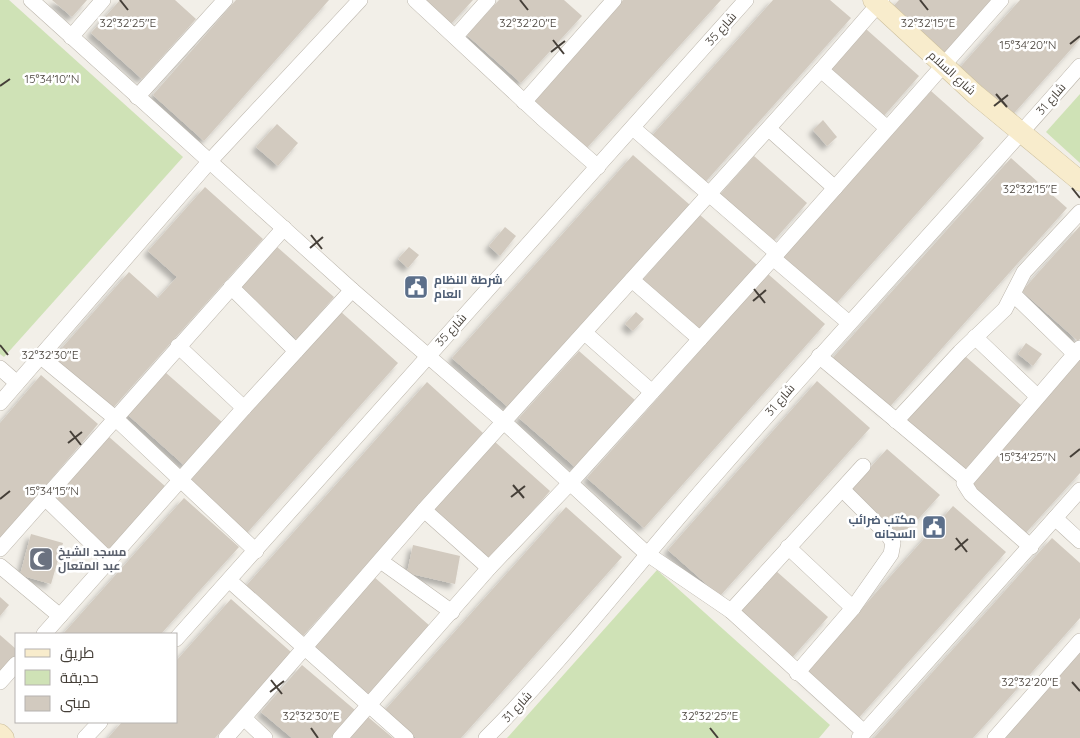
<svg xmlns="http://www.w3.org/2000/svg" width="1080" height="738" font-family="Quicksand,Cairo,sans-serif">
<defs>
<filter id="shadow"><feDropShadow dx="-4.5" dy="4.5" stdDeviation="2.5" flood-color="#0004"/></filter>
</defs>
<rect width="100%" height="100%" fill="#f2efe8"/>
<g fill="#cfe2b6">
<path d="M0 0H9L183 157 4 357 0 354Z"/>
<path d="M1080 94V163L1046 132Z"/>
<path d="M657 570 830 725 819 738H507Z"/>
</g>
<g fill="#d2cabf" filter="url(#shadow)">
<path d="M52 0H87L72 17Z"/>
<path d="M120 0H175L196 19 142 79 91 33Z"/>
<path d="M236 0H329L204 141 153 95Z"/>
<path d="M420 0H473L449 26Z"/>
<path d="M499 0H564L582 16 521 83 467 35Z"/>
<path d="M623 0H721L585 150 531 101Z"/>
<path d="M773 0H830L851 18 701 187 648 140Z"/>
<path d="M899 0H994L944 57 890 10Z"/>
<path d="M1020 0H1080V39L1008 120 955 73Z"/>
<path d="M866 29 919 76 882 118 829 72Z"/>
<path d="M931 91 984 138 834 306 781 260Z"/>
<path d="M823 120 837 137 827 146 813 130Z"/>
<path d="M277 124 298 143 278 166 256 147Z"/>
<path d="M633 155 690 205 509 408 452 358Z"/>
<path d="M754 156 807 203 770 245 717 198Z"/>
<path d="M1011 158 1067 208 886 411 830 361Z"/>
<path d="M205 187 263 239 112 409 54 357 129 272 158 298 177 277 148 251Z"/>
<path d="M700 215 757 265 696 333 640 283Z"/>
<path d="M1080 226V339L1078 341 1022 291Z"/>
<path d="M505 227 516 236 500 256 489 246Z"/>
<path d="M276 246 334 297 297 339 238 288Z"/>
<path d="M409 247 419 255 408 268 398 259Z"/>
<path d="M768 274 825 324 644 528 587 478Z"/>
<path d="M340 311 398 363 247 533 189 482Z"/>
<path d="M636 312 644 319 633 331 625 324Z"/>
<path d="M1026 343 1042 354 1033 366 1018 354Z"/>
<path d="M579 351 636 401 576 468 519 418Z"/>
<path d="M965 356 1022 406 961 474 905 423Z"/>
<path d="M1080 359V473L1023 536 967 486Z"/>
<path d="M165 372 223 423 185 466 127 414Z"/>
<path d="M41 375 98 424 0 539V423Z"/>
<path d="M817 381 870 428 720 596 668 550Z"/>
<path d="M427 382 483 433 303 636 246 586Z"/>
<path d="M108 436 166 487 110 551 51 499Z"/>
<path d="M494 441 550 491 490 559 433 509Z"/>
<path d="M887 449 940 495 902 537 849 491Z"/>
<path d="M184 498 239 547 200 590 161 634H63Z"/>
<path d="M953 506 1006 552 856 721 803 675Z"/>
<path d="M566 507 622 557 461 738H416L385 710Z"/>
<path d="M31 534 63 543 51 584 20 575Z"/>
<path d="M1052 538 1080 563V618L993 716 973 738H874Z"/>
<path d="M413 545 460 556 455 584 407 573Z"/>
<path d="M775 570 828 617 791 659 738 612Z"/>
<path d="M373 576 430 626 369 694 313 644Z"/>
<path d="M0 597 9 605 0 616Z"/>
<path d="M231 599 291 652 215 738H108L122 722H176V661Z"/>
<path d="M0 635 16 649V656L0 675Z"/>
<path d="M1080 651V738H1002Z"/>
<path d="M302 665 355 710 331 738H292L261 712Z"/>
<path d="M368 717 393 738H350Z"/>
</g>
<g fill="none" stroke-linecap="round" stroke-linejoin="round">
<defs>
<g id="street">
<path d="M31 0 352 290 504 422 646 553 731 611 864 732"/>
<path d="M415 0 542 118 598 167"/>
<path d="M456 36 488 0"/>
<path d="M71 37 103 0"/>
<path d="M821 70 887 128"/>
<path d="M137 97 225 0"/>
<path d="M524 102 614 0"/>
<path d="M633 128 777 253"/>
<path d="M769 129 835 188"/>
<path d="M773 258 849 323"/>
<path d="M632 280 700 339"/>
<path d="M231 287 296 351"/>
<path d="M1014 295 1075 354"/>
<path d="M585 333 652 392"/>
<path d="M975 337 1037 396"/>
<path d="M178 346 244 408"/>
<path d="M40 356 115 418 256 551"/>
<path d="M819 356 966 479"/>
<path d="M0 368 17 383"/>
<path d="M0 403 209 162 360 0"/>
<path d="M896 421 960 352 1005 309 1024 272 1080 212"/>
<path d="M45 498 109 560"/>
<path d="M424 510 489 568"/>
<path d="M1055 518 1080 541"/>
<path d="M788 547 853 608"/>
<path d="M1031 547 971 494 964 483 1080 348"/>
<path d="M0 549 284 228"/>
<path d="M382 562 452 612"/>
<path d="M0 566 60 616"/>
<path d="M230 581 406 738"/>
<path d="M731 611 863 466"/>
<path d="M44 634 244 408 352 290"/>
<path d="M176 639 746 0"/>
<path d="M797 673 853 608 891 554 893 543 888 535 843 490"/>
<path d="M0 682 16 664"/>
<path d="M244 718 265 738"/>
<path d="M85 738 100 722"/>
<path d="M226 738 424 510 821 70 882 0"/>
<path d="M340 738 489 568 571 482 773 258 1001 0"/>
<path d="M486 738C569 655 639 561 717 473 836 336 960 203 1080 66"/>
<path d="M859 738 1080 490"/>
<path d="M995 738 1080 641"/>
</g>
<g id="secondary">
<path d="M873 0 976 95 1080 181"/>
<path d="M0 734 4 738"/>
</g>
</defs>
<use href="#street" stroke="#bcb6ac" stroke-width="16"/>
<use href="#secondary" stroke="#ccbf9d" stroke-width="21"/>
<use href="#street" stroke="#fff" stroke-width="15"/>
<use href="#secondary" stroke="#f8eccc" stroke-width="20"/>
</g>
<path fill="none" stroke="#453f38" stroke-width="2" d="M120 0 128 10M520 0 528 10M920 0 928 10M553 40 564 54M1070 44 1080 36M551 52 565 41M0 86 10 79M996 94 1007 107M994 106 1008 95M1072 188 1080 198M311 235 322 249M310 248 323 237M754 289 765 303M753 301 766 290M0 345 8 355M70 431 81 445M68 443 82 432M1070 457 1080 449M513 485 524 498M511 497 525 486M0 499 10 491M956 538 967 552M955 550 968 539M271 680 282 694M1072 682 1080 691M270 692 284 681M311 728 318 738M710 728 718 738"/>
<defs>
<symbol id="civic-square" viewBox="-11 -11 22 22"><rect x="-9" y="-9" width="18" height="18" rx="4" fill="#5c6f8a" stroke="#fff"/><path d="M-.6-6.5H3V-4.5H.6V-3L4-1V1h2V6H-6V1h2V-1L-.6-3ZM-1.2 2.5V6h2.4V2.5Z" fill="#fff"/></symbol>
<symbol id="mosque-square" viewBox="-11 -11 22 22"><rect x="-9" y="-9" width="18" height="18" rx="4" fill="#6b7280" stroke="#fff"/><path d="M3.5-4.9A6 6 0 1 0 3.5 4.9A5 5 0 1 1 3.5-4.9Z" fill="#fff"/></symbol>
</defs>
<g fill-rule="evenodd">
<use href="#civic-square" x="402" y="273" width="28" height="28"/>
<use href="#civic-square" x="920" y="513" width="28" height="28"/>
<use href="#mosque-square" x="27" y="545" width="28" height="28"/>
</g>
<g text-anchor="middle" stroke-width="5" stroke-linejoin="round" paint-order="stroke">
<g font-size="12" fill="#453f38" stroke="#fff">
<text transform="translate(721 29) rotate(-49)" y="4">شارع 35</text>
<text transform="translate(952 73) rotate(42)" y="4">شارع السلام</text>
<text transform="translate(1051 99) rotate(-49)" y="4">شارع 31</text>
<text transform="translate(451 330) rotate(-48)" y="4">شارع 35</text>
<text transform="translate(780 400) rotate(-49)" y="4">شارع 31</text>
<text transform="translate(517 707) rotate(-47)" y="4">شارع 31</text>
</g>
<g font-size="12" font-weight="bold" fill="#4e5e75" stroke="#fff" text-anchor="start">
<text x="434" y="284">شرطة النظام<tspan x="434" dy="14">العام</tspan></text>
<text x="916" y="524" text-anchor="end">مكتب ضرائب<tspan x="916" dy="14">السجانه</tspan></text>
</g>
<g font-size="12" font-weight="bold" fill="#5b616d" stroke="#fff" text-anchor="start">
<text x="58" y="556">مسجد الشيخ<tspan x="58" dy="14">عبد المتعال</tspan></text>
</g>
</g>
<g font-size="12" text-anchor="middle" fill="#453f38" stroke="#fff" stroke-width="5" stroke-linejoin="round" paint-order="stroke">
<text x="128" y="27">32°32'25"E</text>
<text x="528" y="27">32°32'20"E</text>
<text x="928" y="27">32°32'15"E</text>
<text x="1028" y="49">15°34'20"N</text>
<text x="52" y="83">15°34'10"N</text>
<text x="1030" y="193">32°32'15"E</text>
<text x="50" y="359">32°32'30"E</text>
<text x="1028" y="461">15°34'25"N</text>
<text x="52" y="495">15°34'15"N</text>
<text x="1030" y="686">32°32'20"E</text>
<text x="311" y="720">32°32'30"E</text>
<text x="710" y="720">32°32'25"E</text>
</g>
<rect x="15" y="633" width="162" height="90" fill="#ffffff" stroke="#b5b2af"/>
<rect x="25" y="649" width="25" height="8" fill="#f8eccc" stroke="#b5b2af"/>
<text x="60" y="658" font-size="15" fill="#453f38">طريق</text>
<rect x="25" y="670" width="25" height="15" fill="#cfe2b6" stroke="#b5b2af"/>
<text x="60" y="683" font-size="15" fill="#453f38">حديقة</text>
<rect x="25" y="696" width="25" height="15" fill="#d2cabf" stroke="#b5b2af"/>
<text x="60" y="708" font-size="15" fill="#453f38">مبنى</text>
</svg>
